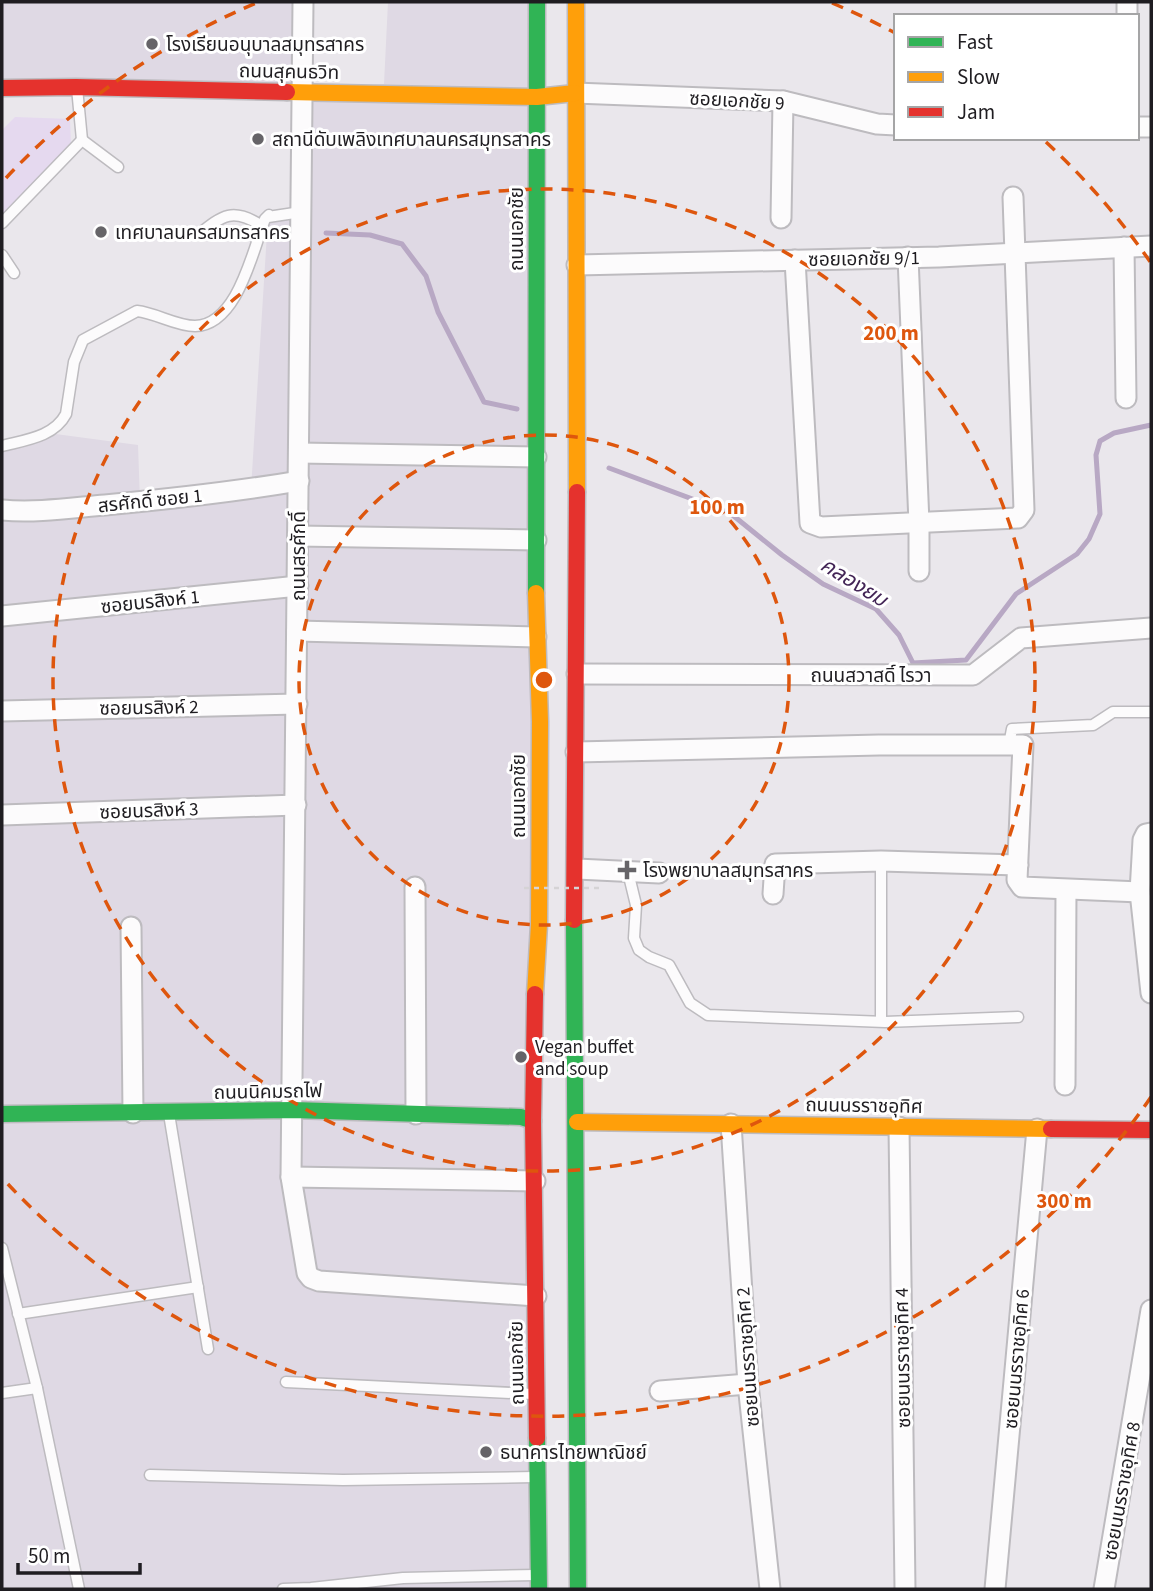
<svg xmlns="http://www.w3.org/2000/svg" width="1153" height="1591" font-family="'Source Sans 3','Noto Sans Thai',sans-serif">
<rect width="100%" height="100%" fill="#eae7ec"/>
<path fill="#dfd9e4" d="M2 2H303L302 91 384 84 388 2H537L539 1589H2V448L48 433 138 445 140 501 251 489 268 217 301 211 302 93 2 88Z"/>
<path fill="#e5d9ef" d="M15 117 70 119 71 147 2 219V130Z"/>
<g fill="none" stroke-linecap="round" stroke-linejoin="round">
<g stroke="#b8a8c4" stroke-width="5">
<path d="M326 233 370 235 402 244 426 276 438 312 484 402 517 409"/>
<path d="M609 468 730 513 782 555 823 584 876 609 899 635 913 663 966 660 1016 594 1077 554 1089 539 1100 514 1096 455 1100 441 1114 433 1151 425"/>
</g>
<defs>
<g id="lane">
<path d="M77 88 82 140"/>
<path d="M2 223 82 140 118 167"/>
<path d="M198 235C223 215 233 207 262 226"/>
<path d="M2 255 14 273"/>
<path d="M2 446C25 440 54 437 66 414L74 362 83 340 137 311C156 313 176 326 195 326 238 325 253 249 265 219L269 215 268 217 301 212"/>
<path d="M1009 745 1012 729 1093 725 1113 712H1151"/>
<path d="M881 861V1021"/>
<path d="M628 872 636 905 634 938 639 950 649 957 669 965 690 1003 708 1015 885 1022 1018 1017"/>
<path d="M169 1114 208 1349"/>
<path d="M2 1248 37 1388 79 1589"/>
<path d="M18 1314 198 1287"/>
<path d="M286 1382 533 1394"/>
<path d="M2 1393 37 1388"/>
<path d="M150 1475 343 1480 534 1477"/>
<path d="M283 1589 311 1588 403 1578 535 1575"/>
</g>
<g id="street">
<path d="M303 2 291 1177 307 1273 311 1278 319 1281 536 1296"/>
<path d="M1127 16V2"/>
<path d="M575 93 783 101 877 124 896 125"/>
<path d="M1137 127H1151"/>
<path d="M781 218 783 101"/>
<path d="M1124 247 1126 398"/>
<path d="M908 257 919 523V571"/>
<path d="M795 260 810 523 821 527 1018 518 1024 510 1013 197"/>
<path d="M577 265 939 257 1151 246"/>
<path d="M299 453 536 457"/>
<path d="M2 510C36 513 70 508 105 505 170 499 234 492 299 481"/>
<path d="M298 536 536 540"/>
<path d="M2 616 298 586"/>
<path d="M297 631 536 637"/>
<path d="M577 674 973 675 1021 638 1151 628"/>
<path d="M2 711 297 704"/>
<path d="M576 752 879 745H1023L1017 880 1022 887 1140 892"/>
<path d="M2 815 296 805"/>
<path d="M1151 833 1146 834 1143 840 1140 892 1151 993"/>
<path d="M577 869 659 873"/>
<path d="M415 887 416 1114"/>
<path d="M773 894 775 864 881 861 1018 865"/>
<path d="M131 927 133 1113"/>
<path d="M1065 1085 1066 890"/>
<path d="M731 1124 748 1384 770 1589"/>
<path d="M899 1127 905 1589"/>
<path d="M291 1177 535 1181"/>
<path d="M660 1391 748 1384"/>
<path d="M995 1589 1037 1129"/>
<path d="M1104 1589 1151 1310"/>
</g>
<g id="fast">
<path d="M536 593 537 2"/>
<path d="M574 920 578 1589"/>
<path d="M2 1114 293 1110 521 1117 533 1121"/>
<path d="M537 1438 539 1589"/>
</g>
<g id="slow">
<path d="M576 2 577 492"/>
<path d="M287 92 537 97 575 93"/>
<path d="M535 994 539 924 540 722 536 593"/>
<path d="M577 1122 1051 1129"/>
</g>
<g id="jam">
<path d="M2 88 76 87 287 92"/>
<path d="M574 920 577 492"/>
<path d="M535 994 533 1121 537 1438"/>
<path d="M1051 1129 1151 1130"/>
</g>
</defs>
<use href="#lane" stroke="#bdbbbf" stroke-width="13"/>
<use href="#street" stroke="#bdbbbf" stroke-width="23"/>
<use href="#fast" stroke="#bdbbbf" stroke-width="19"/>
<use href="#slow" stroke="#bdbbbf" stroke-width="19"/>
<use href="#jam" stroke="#bdbbbf" stroke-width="19"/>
<use href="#lane" stroke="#fcfbfc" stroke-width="10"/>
<use href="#street" stroke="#fcfbfc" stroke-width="19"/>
<use href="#fast" stroke="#30b455" stroke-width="16"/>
<use href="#slow" stroke="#ff9f0a" stroke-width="16"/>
<use href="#jam" stroke="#e5322d" stroke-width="16"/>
<path stroke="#d5d3d5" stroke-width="2.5" stroke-dasharray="5 5" stroke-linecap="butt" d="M524 888H602"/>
</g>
<g fill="none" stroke="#de560d" stroke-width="3.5" stroke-dasharray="12 9">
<circle cx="544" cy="680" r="245"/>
<circle cx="544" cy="680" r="491"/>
<path d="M1151 1097A736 736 0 0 1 6 1182M6 178A736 736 0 0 1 256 3M832 3A736 736 0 0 1 895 33M1046 142A736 736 0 0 1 1151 263"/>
</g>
<g fill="#666468" stroke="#fff" stroke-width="2.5">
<circle cx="152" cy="44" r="7"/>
<circle cx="258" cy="139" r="7"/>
<circle cx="101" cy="232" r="7"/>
<path d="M623.5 859.5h7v7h7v7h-7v7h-7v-7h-7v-7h7z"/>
<circle cx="521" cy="1057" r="7"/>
<circle cx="486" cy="1452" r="7"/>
</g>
<g text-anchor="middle" stroke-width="6" stroke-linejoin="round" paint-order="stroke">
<g font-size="19" fill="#1f1d21" stroke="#fff" text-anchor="start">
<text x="166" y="51">โรงเรียนอนุบาลสมุทรสาคร</text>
<text x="272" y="146">สถานีดับเพลิงเทศบาลนครสมุทรสาคร</text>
<text x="115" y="239">เทศบาลนครสมทรสาคร</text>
<text x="643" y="877">โรงพยาบาลสมุทรสาคร</text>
<text x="535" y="1053">Vegan buffet<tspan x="535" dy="22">and soup</tspan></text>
<text x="500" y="1459">ธนาคารไทยพาณิชย์</text>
</g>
<g font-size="19" fill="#1f1d21" stroke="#fff">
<text transform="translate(289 71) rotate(1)" y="7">ถนนสุคนธวิท</text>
<text transform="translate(737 100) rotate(3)" y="7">ซอยเอกชัย 9</text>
<text transform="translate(516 229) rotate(-90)" y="7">ถนนเอกชัย</text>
<text transform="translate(864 258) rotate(-1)" y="7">ซอยเอกชัย 9/1</text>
<text transform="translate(150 500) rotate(-6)" y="7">สรศักดิ์ ซอย 1</text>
<text transform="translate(298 556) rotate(-90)" y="7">ถนนสรศักดิ์</text>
<text transform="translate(150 601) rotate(-6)" y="7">ซอยนรสิงห์ 1</text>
<text x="871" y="682">ถนนสวาสดิ์ ไรวา</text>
<text transform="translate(149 707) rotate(-1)" y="7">ซอยนรสิงห์ 2</text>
<text transform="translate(518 796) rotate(-90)" y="7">ถนนเอกชัย</text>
<text transform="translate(149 810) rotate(-2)" y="7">ซอยนรสิงห์ 3</text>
<text transform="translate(268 1091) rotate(-1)" y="7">ถนนนิคมรถไฟ</text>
<text transform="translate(864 1105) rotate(1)" y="7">ถนนนรราชอุทิศ</text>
<text transform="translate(747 1357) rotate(-94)" y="7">ซอยนนรราชอุทิศ 2</text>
<text transform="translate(902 1358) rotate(-91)" y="7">ซอยนนรราชอุทิศ 4</text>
<text transform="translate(1016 1359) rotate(-85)" y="7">ซอยนนรราชอุทิศ 6</text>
<text transform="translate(516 1363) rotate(-91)" y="7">ถนนเอกชัย</text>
<text transform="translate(1121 1491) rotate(-80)" y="7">ซอยนนรราชอุทิศ 8</text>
</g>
<g font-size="21" font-style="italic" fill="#432556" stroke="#fff">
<text transform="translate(854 582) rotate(32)" y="7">คลองยม</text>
</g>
</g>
<circle cx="544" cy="680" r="10" fill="#de560d" stroke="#fff" stroke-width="3.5"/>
<g font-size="21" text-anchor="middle" font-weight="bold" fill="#de560d" stroke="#fff" stroke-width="6" stroke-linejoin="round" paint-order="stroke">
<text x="891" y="340">200 m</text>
<text x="717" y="514">100 m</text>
<text x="1064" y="1208">300 m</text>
</g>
<rect width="1153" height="1591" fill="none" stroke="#1f1d21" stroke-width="7"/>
<rect x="894" y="14" width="245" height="126" fill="#ffffff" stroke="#a5a5a6" stroke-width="2"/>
<rect x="908" y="37" width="35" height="10" fill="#30b455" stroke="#a5a5a6" stroke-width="2"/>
<text x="957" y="49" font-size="21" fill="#1f1d21">Fast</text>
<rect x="908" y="72" width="35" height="10" fill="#ff9f0a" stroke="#a5a5a6" stroke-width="2"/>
<text x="957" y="84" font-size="21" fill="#1f1d21">Slow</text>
<rect x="908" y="107" width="35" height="10" fill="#e5322d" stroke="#a5a5a6" stroke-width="2"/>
<text x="957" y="119" font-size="21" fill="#1f1d21">Jam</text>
<path d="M18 1563v10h122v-10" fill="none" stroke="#1f1d21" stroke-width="3.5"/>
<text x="28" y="1563" font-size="21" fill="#1f1d21" stroke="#ffffff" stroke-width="5" paint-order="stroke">50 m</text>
</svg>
